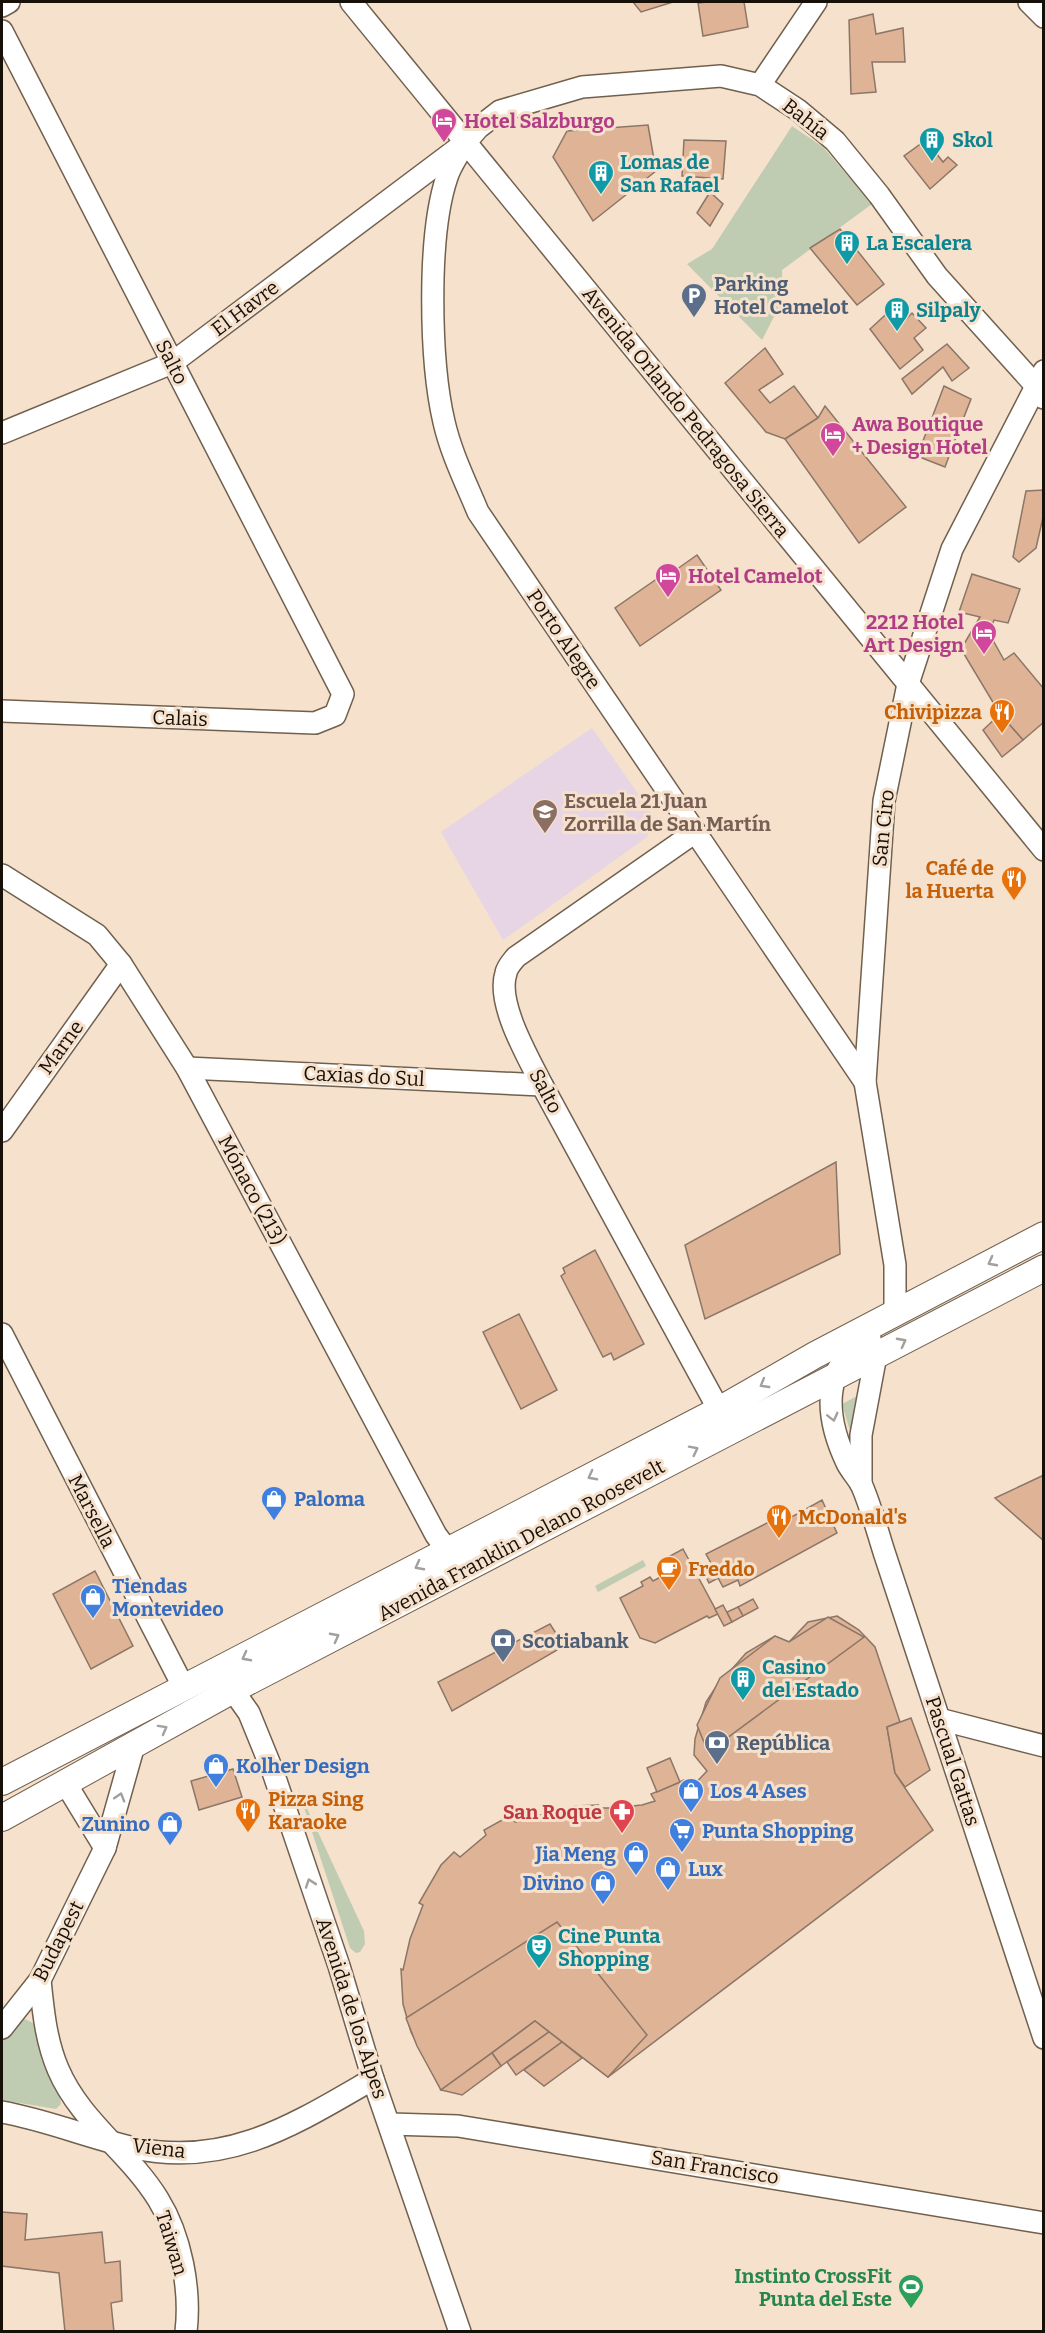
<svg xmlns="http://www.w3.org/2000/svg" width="1045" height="2333" font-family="Bitter,serif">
<rect width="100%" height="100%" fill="#f5e1cc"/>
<path fill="#e7d4e4" d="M592 728 655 818 647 837 503 940 441 832Z"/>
<g fill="#c0ccb1">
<path d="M792 126 823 147 872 204 782 270 783 299 762 340 687 264 712 249Z"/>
<path d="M861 1394 851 1432 850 1431 842 1404Z"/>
<path d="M643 1560 646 1566 598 1592 595 1586Z"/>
<path d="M298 1789 364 1931 365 1944 360 1952 356 1953 350 1948Z"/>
<path d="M25 2019 35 2024 42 2061 60 2098 61 2104 56 2109 2 2100V2042L21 2020Z"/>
</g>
<g fill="#dfb396" stroke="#8c7667" stroke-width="1.5">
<path d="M633 2H673L641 12Z"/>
<path d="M707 2H744L748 27 703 36 698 3Z"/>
<path d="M873 14 876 34 903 28 905 62H872L876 92 851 94 849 20Z"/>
<path d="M648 125 656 171 593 221 553 157 567 131Z"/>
<path d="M684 140 726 141 723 179 682 176Z"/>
<path d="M926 140 943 162 948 157 957 165 930 189 904 156Z"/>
<path d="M710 192 723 204 710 226 697 213Z"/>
<path d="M840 229 884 284 857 305 810 248Z"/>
<path d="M894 307 903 322 912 313 926 328 914 338 923 350 900 369 870 329Z"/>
<path d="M947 344 969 368 952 381 943 367 912 394 902 379Z"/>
<path d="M765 348 783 374 759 390 770 403 794 386 818 418 785 439 766 432 725 383Z"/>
<path d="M944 386 971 399 958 432 930 423Z"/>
<path d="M825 406 906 507 859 543 785 439 818 418Z"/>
<path d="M930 423 958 432 945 467 917 456Z"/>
<path d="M1044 490V513L1036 548 1019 562 1013 557 1026 491Z"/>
<path d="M697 555 721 590 640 646 615 608 661 576 663 579Z"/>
<path d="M972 574 1020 589 1008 623 994 620 989 633 1004 660 1014 653 1044 689V722L1023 740 1000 714 961 649 980 617 959 612Z"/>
<path d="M1000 714 1023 740 1002 757 983 730Z"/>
<path d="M836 1162 840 1254 705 1319 685 1245Z"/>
<path d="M595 1250 644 1344 614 1360 611 1353 603 1357 561 1276 565 1273 563 1268Z"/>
<path d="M519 1314 557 1390 521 1409 483 1332Z"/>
<path d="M1044 1475V1541L995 1498Z"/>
<path d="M822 1500 837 1533 740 1586 738 1580 723 1587 718 1578 709 1583 705 1575 711 1573 708 1567 712 1565 706 1554 771 1521 767 1514 781 1507 788 1519Z"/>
<path d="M683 1549 718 1614 709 1618 707 1616 655 1643 640 1638 620 1598 643 1586 641 1582 650 1577 653 1581 676 1569 670 1556Z"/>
<path d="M95 1571 133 1646 91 1669 53 1594Z"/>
<path d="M753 1599 758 1608 743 1616 738 1607Z"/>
<path d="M723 1605 732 1622 724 1626 715 1609Z"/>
<path d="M738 1607 743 1616 732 1622 727 1612Z"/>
<path d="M837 1616 859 1630 875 1647 900 1722 887 1727 895 1773 933 1830 608 2077 535 2021 441 2090 411 2032 403 2004 401 1969 403 1970 410 1939 423 1905 419 1903 441 1865 454 1852 460 1857 486 1835 484 1830 511 1815 515 1822 574 1806 598 1805 596 1808H612L642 1805 655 1801 651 1794 684 1780 689 1790 707 1771 694 1755 695 1739 706 1702 723 1676 725 1677 746 1653 775 1636 789 1642 808 1622Z"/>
<path d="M828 1617 864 1637 708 1752 697 1725 720 1678 775 1636 789 1642Z"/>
<path d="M550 1624 564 1646 452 1711 438 1682Z"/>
<path d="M911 1718 930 1770 905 1787 895 1773 887 1727Z"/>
<path d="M670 1758 680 1782 657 1792 647 1768Z"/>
<path d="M233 1769 242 1797 199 1810 191 1781Z"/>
<path d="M557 1922 647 2035 608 2077 535 2021 441 2090 417 2046 406 2018Z"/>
<path d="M535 2021 549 2032 501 2066 492 2053Z"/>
<path d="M549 2032 562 2042 516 2075 507 2062Z"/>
<path d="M562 2042 582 2058 544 2086 524 2070Z"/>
<path d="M492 2053 501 2066 462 2095 441 2090Z"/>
<path d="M2 2212 27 2214 25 2240 102 2232 105 2263 120 2261 122 2301 111 2303 114 2332H65L59 2273 2 2266Z"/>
</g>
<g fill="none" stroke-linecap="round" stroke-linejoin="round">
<defs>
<g id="minor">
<path d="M351 2 1044 850"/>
<path d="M1029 2 1044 17"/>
<path d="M2 6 9 2"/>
<path d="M2 31 343 694 335 715 315 723 2 711"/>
<path d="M760 85 816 2"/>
<path d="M462 148C457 157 450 167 447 177 427 236 430 362 444 422 451 453 466 483 478 512L865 1082"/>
<path d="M2 433 172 363 465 143 478 128 500 111 582 87 721 76 760 85 798 110 835 141 879 195 937 276 1037 387 1044 398"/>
<path d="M694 833 516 957C512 962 507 967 506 973 496 1003 528 1057 542 1085L719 1410"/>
<path d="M2 875 97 935 121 964 187 1068 436 1535 448 1551"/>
<path d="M187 1068 542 1085"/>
<path d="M2 1131 121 964"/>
<path d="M895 1313V1265L865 1082 884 801 908 684 952 549 1044 371"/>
<path d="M2 1334 184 1688"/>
<path d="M870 1338C820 1365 825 1417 847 1463 851 1471 858 1478 862 1486 871 1507 877 1530 884 1552L1044 2038"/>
<path d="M861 1484V1435L876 1355"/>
<path d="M225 1679 249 1713 273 1772 339 1966 373 2079 460 2332"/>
<path d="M939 1719 1044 1746"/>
<path d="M66 1784 105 1848"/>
<path d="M40 1980C43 2010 46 2041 58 2069 80 2121 129 2152 158 2199 181 2236 191 2289 186 2332"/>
<path d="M2 2028 40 1980 105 1848 134 1745"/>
<path d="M2 2112C47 2120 89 2138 134 2148 228 2168 295 2124 373 2079"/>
<path d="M390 2124 458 2126 1044 2223"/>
</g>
<g id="major">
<path d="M2 1782 719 1410 815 1355 1044 1235"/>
<path d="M2 1818 242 1685 1044 1268"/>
</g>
</defs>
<use href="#minor" stroke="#71604e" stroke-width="24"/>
<use href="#major" stroke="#71604e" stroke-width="28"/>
<use href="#minor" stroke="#fff" stroke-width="21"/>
<use href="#major" stroke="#fff" stroke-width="26"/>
</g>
<defs><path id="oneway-chevron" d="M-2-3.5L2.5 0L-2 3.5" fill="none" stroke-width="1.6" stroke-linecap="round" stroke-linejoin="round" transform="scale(1.5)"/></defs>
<g stroke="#a29f9d">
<use href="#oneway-chevron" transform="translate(992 1262) rotate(152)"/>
<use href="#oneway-chevron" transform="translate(902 1342) rotate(-28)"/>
<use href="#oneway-chevron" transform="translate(764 1384) rotate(150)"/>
<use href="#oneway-chevron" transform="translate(833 1417) rotate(76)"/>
<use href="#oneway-chevron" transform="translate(694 1450) rotate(-27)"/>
<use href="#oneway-chevron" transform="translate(592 1476) rotate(152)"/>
<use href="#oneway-chevron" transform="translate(419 1566) rotate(152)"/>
<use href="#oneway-chevron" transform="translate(335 1637) rotate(-28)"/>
<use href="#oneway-chevron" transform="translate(246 1657) rotate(152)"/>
<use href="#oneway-chevron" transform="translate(163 1729) rotate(-29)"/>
<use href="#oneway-chevron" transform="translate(120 1797) rotate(-73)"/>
<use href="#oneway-chevron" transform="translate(310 1883) rotate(-109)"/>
</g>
<defs>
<symbol id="hotel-pin" viewBox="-11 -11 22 30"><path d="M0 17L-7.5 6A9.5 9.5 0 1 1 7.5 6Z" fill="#d1479c" stroke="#f5e1cc"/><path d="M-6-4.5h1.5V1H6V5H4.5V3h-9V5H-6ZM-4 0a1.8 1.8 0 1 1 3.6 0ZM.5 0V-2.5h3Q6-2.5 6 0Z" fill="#fff"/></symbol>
<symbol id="building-pin" viewBox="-11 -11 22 30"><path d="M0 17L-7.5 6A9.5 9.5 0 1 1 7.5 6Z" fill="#0f9aa8" stroke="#f5e1cc"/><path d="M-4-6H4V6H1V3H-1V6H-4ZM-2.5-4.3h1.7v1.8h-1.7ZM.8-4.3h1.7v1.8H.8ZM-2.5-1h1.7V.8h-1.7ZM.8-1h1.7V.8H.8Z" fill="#fff"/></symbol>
<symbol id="parking-pin" viewBox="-11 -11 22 30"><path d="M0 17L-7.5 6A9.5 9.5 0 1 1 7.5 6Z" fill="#5c6f8a" stroke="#f5e1cc"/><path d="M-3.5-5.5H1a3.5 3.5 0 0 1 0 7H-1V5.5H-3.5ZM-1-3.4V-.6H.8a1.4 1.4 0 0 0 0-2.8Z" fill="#fff"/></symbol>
<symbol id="restaurant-pin" viewBox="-11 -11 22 30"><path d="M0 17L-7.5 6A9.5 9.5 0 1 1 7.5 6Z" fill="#e8710a" stroke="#f5e1cc"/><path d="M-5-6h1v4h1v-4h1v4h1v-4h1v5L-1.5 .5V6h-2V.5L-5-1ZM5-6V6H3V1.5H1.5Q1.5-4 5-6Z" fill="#fff"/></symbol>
<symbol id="school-pin" viewBox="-11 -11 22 30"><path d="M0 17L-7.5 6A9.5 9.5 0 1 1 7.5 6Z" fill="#8d6e63" stroke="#f5e1cc"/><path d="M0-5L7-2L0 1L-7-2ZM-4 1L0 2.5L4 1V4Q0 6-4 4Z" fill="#fff"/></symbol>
<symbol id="shop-pin" viewBox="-11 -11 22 30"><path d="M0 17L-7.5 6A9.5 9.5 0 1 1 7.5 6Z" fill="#3f7fe0" stroke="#f5e1cc"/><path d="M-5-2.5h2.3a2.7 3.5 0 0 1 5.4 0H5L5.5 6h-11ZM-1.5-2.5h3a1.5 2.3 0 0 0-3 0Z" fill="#fff"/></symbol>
<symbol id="cafe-pin" viewBox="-11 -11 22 30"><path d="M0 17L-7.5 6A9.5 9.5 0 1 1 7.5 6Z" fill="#e8710a" stroke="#f5e1cc"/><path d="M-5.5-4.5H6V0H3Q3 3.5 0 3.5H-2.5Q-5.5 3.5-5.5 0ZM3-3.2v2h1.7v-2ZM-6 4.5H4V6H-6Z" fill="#fff"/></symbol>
<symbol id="bank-pin" viewBox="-11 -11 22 30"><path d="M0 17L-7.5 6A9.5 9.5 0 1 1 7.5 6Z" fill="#5c6f8a" stroke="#f5e1cc"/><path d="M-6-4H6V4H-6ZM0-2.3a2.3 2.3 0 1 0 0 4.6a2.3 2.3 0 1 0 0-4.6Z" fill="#fff"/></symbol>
<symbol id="pharmacy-pin" viewBox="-11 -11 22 30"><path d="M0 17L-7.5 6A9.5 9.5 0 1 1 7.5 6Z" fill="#e0444e" stroke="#f5e1cc"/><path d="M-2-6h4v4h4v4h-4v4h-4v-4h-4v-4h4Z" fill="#fff"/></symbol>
<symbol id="supermarket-pin" viewBox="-11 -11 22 30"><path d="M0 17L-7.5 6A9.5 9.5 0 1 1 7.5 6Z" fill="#3f7fe0" stroke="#f5e1cc"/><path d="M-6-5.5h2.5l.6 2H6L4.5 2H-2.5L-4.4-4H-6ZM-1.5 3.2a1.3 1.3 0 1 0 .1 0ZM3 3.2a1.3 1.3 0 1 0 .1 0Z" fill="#fff"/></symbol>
<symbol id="theatre-pin" viewBox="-11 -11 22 30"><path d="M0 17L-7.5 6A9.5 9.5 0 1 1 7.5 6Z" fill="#0f9aa8" stroke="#f5e1cc"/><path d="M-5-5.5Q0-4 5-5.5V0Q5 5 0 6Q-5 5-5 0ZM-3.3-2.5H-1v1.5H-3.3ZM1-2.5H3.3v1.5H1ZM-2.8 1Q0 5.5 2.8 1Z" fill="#fff"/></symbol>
<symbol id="stadium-pin" viewBox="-11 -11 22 30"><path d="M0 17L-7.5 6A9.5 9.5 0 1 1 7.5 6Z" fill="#2e9e5b" stroke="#f5e1cc"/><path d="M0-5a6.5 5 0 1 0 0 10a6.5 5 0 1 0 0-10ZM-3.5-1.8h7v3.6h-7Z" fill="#fff"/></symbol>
</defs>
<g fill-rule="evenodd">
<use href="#hotel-pin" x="429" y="106" width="30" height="40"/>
<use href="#building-pin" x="917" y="125" width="30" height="40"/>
<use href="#building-pin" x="586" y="158" width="30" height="40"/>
<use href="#building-pin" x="832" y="228" width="30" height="40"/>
<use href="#parking-pin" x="679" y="281" width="30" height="40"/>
<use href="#building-pin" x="882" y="295" width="30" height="40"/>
<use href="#hotel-pin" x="818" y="420" width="30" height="40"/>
<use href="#hotel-pin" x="653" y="561" width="30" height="40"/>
<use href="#hotel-pin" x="969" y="618" width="30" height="40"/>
<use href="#restaurant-pin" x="987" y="697" width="30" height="40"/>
<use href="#school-pin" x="530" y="797" width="30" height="40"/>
<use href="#restaurant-pin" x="999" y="864" width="30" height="40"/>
<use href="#shop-pin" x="259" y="1484" width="30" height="40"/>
<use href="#restaurant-pin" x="764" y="1502" width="30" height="40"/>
<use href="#cafe-pin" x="654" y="1554" width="30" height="40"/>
<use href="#shop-pin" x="78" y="1582" width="30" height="40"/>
<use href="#bank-pin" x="488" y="1626" width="30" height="40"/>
<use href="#building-pin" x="728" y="1664" width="30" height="40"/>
<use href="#bank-pin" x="702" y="1728" width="30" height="40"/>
<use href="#shop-pin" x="201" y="1751" width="30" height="40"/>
<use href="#shop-pin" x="676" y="1776" width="30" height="40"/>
<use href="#restaurant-pin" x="233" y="1796" width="30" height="40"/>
<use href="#pharmacy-pin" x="607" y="1797" width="30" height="40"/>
<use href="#shop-pin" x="155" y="1809" width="30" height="40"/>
<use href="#supermarket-pin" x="667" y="1816" width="30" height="40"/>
<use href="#shop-pin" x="621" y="1839" width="30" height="40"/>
<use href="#shop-pin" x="653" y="1854" width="30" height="40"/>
<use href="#shop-pin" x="588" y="1868" width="30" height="40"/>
<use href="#theatre-pin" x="524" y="1932" width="30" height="40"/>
<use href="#stadium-pin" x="896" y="2272" width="30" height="40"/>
</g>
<g text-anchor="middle" stroke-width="6" stroke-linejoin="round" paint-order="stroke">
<g font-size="20" fill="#171009" stroke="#f5e1cc">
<text transform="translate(806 119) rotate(38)" y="7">Bahía</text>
<text transform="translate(245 308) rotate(-37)" y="7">El Havre</text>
<text transform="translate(172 362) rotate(63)" y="7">Salto</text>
<text transform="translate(686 412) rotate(51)" y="7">Avenida Orlando Pedragosa Sierra</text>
<text transform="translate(564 639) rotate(56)" y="7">Porto Alegre</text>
<text transform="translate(180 718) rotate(2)" y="7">Calais</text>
<text transform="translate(883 828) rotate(-84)" y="7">San Ciro</text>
<text transform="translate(61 1047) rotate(-54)" y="7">Marne</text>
<text transform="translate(364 1076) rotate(3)" y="7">Caxias do Sul</text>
<text transform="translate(546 1091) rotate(62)" y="7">Salto</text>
<text transform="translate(252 1190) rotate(62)" y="7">Mónaco (213)</text>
<text transform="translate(92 1511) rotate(63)" y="7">Marsella</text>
<text transform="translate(521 1540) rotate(-28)" y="7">Avenida Franklin Delano Roosevelt</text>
<text transform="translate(953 1761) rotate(72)" y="7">Pascual Gattas</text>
<text transform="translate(58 1941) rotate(-63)" y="7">Budapest</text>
<text transform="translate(352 2008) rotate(72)" y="7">Avenida de los Alpes</text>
<text transform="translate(159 2148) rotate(7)" y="7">Viena</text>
<text transform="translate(715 2167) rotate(9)" y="7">San Francisco</text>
<text transform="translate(172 2243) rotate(73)" y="7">Taiwan</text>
</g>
<g font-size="20" font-weight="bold" fill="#b23c85" stroke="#f5e1cc" text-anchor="start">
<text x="464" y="128">Hotel Salzburgo</text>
<text x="852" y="431">Awa Boutique<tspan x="852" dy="23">+ Design Hotel</tspan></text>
<text x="688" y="583">Hotel Camelot</text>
<text x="964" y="629" text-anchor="end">2212 Hotel<tspan x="964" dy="23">Art Design</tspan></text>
</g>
<g font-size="20" font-weight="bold" fill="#0d838f" stroke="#f5e1cc" text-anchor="start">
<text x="952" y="147">Skol</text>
<text x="620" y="169">Lomas de<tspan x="620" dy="23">San Rafael</tspan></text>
<text x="866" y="250">La Escalera</text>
<text x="916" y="317">Silpaly</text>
<text x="762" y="1674">Casino<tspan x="762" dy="23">del Estado</tspan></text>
<text x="558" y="1943">Cine Punta<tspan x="558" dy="23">Shopping</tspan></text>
</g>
<g font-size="20" font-weight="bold" fill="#4e5e75" stroke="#f5e1cc" text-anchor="start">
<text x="714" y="291">Parking<tspan x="714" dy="23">Hotel Camelot</tspan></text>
<text x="522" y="1648">Scotiabank</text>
<text x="736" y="1750">República</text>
</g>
<g font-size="20" font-weight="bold" fill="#c56008" stroke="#f5e1cc" text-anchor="start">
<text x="982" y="719" text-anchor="end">Chivipizza</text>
<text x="994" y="875" text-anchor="end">Café de<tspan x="994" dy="23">la Huerta</tspan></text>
<text x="798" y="1524">McDonald's</text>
<text x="688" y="1576">Freddo</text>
<text x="268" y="1806">Pizza Sing<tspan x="268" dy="23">Karaoke</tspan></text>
</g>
<g font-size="20" font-weight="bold" fill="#785e54" stroke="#f5e1cc" text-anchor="start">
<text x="564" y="808">Escuela 21 Juan<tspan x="564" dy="23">Zorrilla de San Martín</tspan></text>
</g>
<g font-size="20" font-weight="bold" fill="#366cbe" stroke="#f5e1cc" text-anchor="start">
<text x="294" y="1506">Paloma</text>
<text x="112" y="1593">Tiendas<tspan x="112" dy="23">Montevideo</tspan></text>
<text x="236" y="1773">Kolher Design</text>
<text x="710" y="1798">Los 4 Ases</text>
<text x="150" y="1831" text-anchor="end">Zunino</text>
<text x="702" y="1838">Punta Shopping</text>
<text x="616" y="1861" text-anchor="end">Jia Meng</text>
<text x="688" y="1876">Lux</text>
<text x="584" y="1890" text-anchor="end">Divino</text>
</g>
<g font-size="20" font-weight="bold" fill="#be3a42" stroke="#f5e1cc" text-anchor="end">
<text x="602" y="1819">San Roque</text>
</g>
<g font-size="20" font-weight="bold" fill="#27864d" stroke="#f5e1cc" text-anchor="end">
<text x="892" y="2283">Instinto CrossFit<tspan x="892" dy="23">Punta del Este</tspan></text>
</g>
</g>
<rect width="1045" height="2333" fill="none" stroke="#171009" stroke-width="6"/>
</svg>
